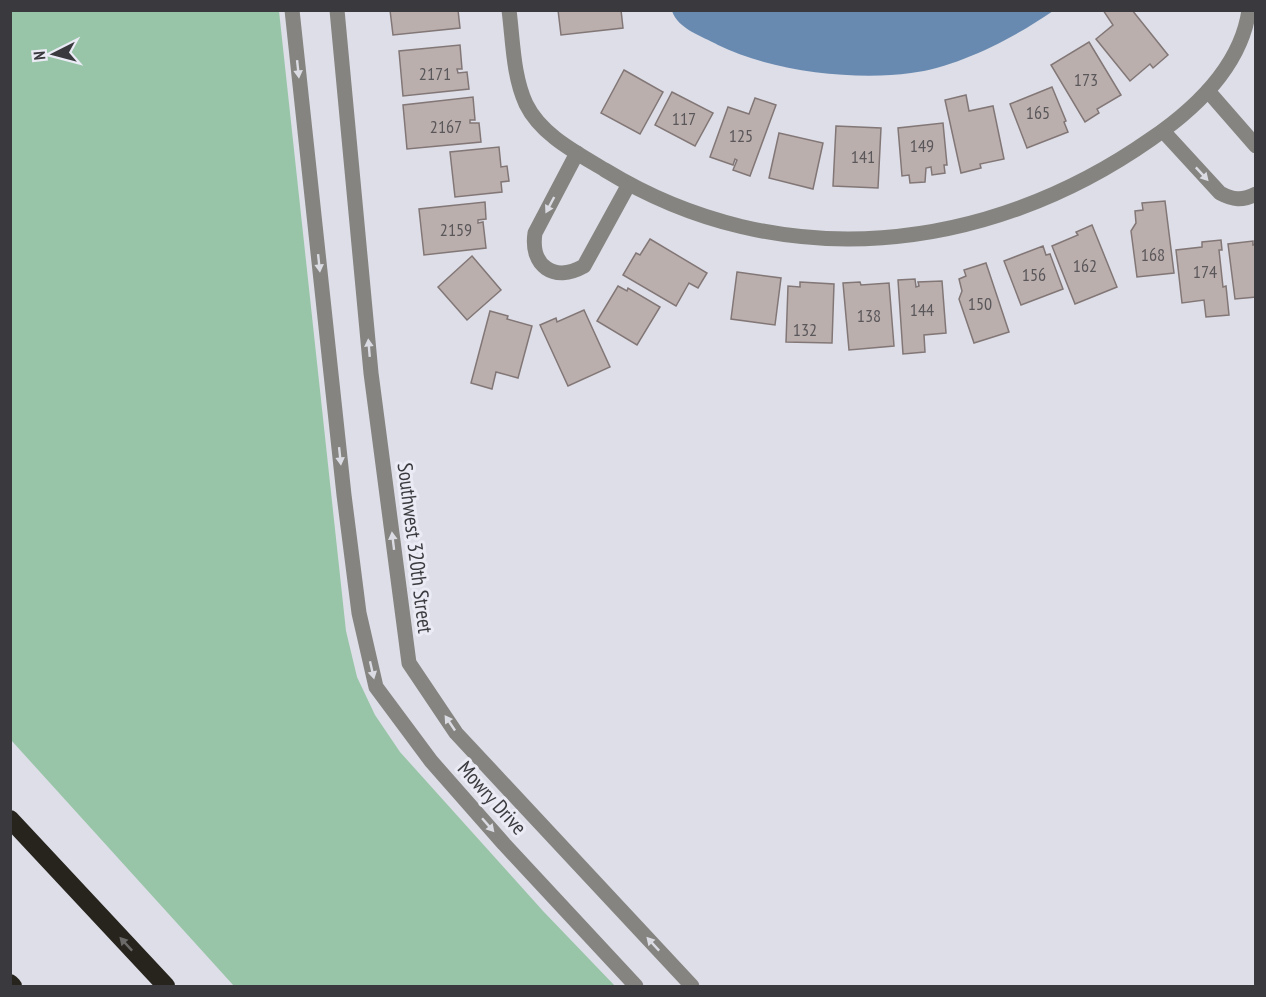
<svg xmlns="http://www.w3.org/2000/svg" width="1266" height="997" font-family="'PT Sans Narrow',sans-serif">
<rect width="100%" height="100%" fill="#dddee7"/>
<path fill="#98c5a7" d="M11 10 279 11 346 631 357 677 375 715 400 752 543 911 615 986H234L11 740Z"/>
<path fill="#698ab0" d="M672 11V10L1053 11C1014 38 958 67 911 73 854 81 770 71 718 45 702 36 678 29 672 11Z"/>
<g fill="#bbafae" stroke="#827776" stroke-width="1.5">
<path d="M390 10H458L460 28 393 35Z"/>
<path d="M558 10H621L623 28 561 35Z"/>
<path d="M1132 10 1168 55 1153 68 1150 64 1130 81 1096 39 1113 25 1103 10Z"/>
<path d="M1089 42 1121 95 1097 109 1099 113 1085 122 1051 65Z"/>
<path d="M460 45 462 69H457L458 73 467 72 469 89 403 96 399 51Z"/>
<path d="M624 70 663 92 640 134 601 113Z"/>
<path d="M1052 87 1066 121 1064 122 1068 132 1027 148 1010 104Z"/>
<path d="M672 92 713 113 695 146 655 125Z"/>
<path d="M966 95 969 111 993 106 1004 159 980 164 981 168 961 173 945 100Z"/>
<path d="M473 97 475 120H470V123H479L481 142 407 149 403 105Z"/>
<path d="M755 98 776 105 750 176 733 170 737 160 735 159 733 165 710 157 728 107 749 114Z"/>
<path d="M943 123 947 165H944L945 173 932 175 931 167 926 168 925 182 910 183 909 175 902 176 898 128Z"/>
<path d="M836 126 881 128 878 188 833 186Z"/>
<path d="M779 133 823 143 813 189 769 178Z"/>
<path d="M499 147 501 167 507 166 509 181 501 182 502 192 455 197 450 152Z"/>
<path d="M1165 201 1174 273 1137 277 1131 231 1136 223 1135 211 1143 210 1142 203Z"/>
<path d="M485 202 486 219 478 220V223L483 222 486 248 424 255 419 209Z"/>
<path d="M1092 225 1117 287 1075 304 1052 246 1078 235 1076 232Z"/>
<path d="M650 239 707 273 698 288 689 283 676 306 623 275 636 253 640 255Z"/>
<path d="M1221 240 1222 250H1219L1223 287 1226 286 1229 315 1206 317 1204 300 1182 303 1176 250 1202 247V242Z"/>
<path d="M1253 241V245L1256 244V297L1235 299 1228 244Z"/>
<path d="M1043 246 1046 255 1050 254 1063 289 1021 305 1004 261Z"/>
<path d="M472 256 501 290 467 320 438 287Z"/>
<path d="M986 263 1009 332 974 343 959 299 962 291 959 279 966 276 964 270Z"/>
<path d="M737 272 781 278 775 325 731 319Z"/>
<path d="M915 279 916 287 919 286 918 282 942 281 946 333 924 335 925 352 903 354 898 280Z"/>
<path d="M800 282 834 284 832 343 786 342 788 286 800 287Z"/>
<path d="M860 282 861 285 889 283 894 346 849 350 843 283Z"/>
<path d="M618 286 627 291 628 288 660 307 637 345 597 321Z"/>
<path d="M584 310 610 367 568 386 540 325 556 318 557 322Z"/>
<path d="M490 311 508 316 507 319 532 326 518 378 496 372 492 389 471 383Z"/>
</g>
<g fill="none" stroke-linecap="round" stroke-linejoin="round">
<g stroke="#858480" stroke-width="15">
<path d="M292 10 344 495 359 613 376 687 431 761 504 844 636 986"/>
<path d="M337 10 371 373 409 663 456 733 692 986"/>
<path d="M509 10C513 41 513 76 526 104 541 135 577 153 605 170 780 277 987 254 1151 139 1195 109 1241 66 1249 10"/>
<path d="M1208 91 1256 146"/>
<path d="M1163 131 1220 193C1233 200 1242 201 1256 194"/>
<path d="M577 153 535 233C530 266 554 283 584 266L629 184"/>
</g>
<g stroke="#27241d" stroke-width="18">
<path d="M10 819 166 986"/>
<path d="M10 983 13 986"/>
</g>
</g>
<defs><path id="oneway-solid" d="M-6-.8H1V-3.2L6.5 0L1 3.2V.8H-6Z" transform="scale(1.5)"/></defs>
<g fill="#dbdce3">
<use href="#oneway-solid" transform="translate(298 69) rotate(84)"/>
<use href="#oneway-solid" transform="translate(1202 174) rotate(47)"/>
<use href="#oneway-solid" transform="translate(550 205) rotate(118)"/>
<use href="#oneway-solid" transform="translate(319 263) rotate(84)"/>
<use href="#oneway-solid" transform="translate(369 348) rotate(-95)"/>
<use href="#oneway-solid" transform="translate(340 456) rotate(84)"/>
<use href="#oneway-solid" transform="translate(393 541) rotate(-97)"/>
<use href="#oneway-solid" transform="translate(372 670) rotate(77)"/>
<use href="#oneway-solid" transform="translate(450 723) rotate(-124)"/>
<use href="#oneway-solid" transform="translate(488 825) rotate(49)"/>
<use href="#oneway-solid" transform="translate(653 944) rotate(-133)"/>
</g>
<use fill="#6b6a69" href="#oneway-solid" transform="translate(126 944) rotate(-133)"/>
<g text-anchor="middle" stroke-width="6" stroke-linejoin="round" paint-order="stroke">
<g font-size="18" fill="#5a575a">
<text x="435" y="80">2171</text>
<text x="1086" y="86">173</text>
<text x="1038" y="119">165</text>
<text x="684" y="125">117</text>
<text x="446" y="133">2167</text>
<text x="741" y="142">125</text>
<text x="922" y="152">149</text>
<text x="863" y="163">141</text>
<text x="456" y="236">2159</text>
<text x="1153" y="261">168</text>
<text x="1085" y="272">162</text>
<text x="1205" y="278">174</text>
<text x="1034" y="281">156</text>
<text x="980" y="310">150</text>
<text x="922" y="316">144</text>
<text x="869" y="322">138</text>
<text x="805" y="336">132</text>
</g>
<g font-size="21" fill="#3a3a3e" stroke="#eaebf5">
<text transform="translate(415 548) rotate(83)" y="7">Southwest 320th Street</text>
<text transform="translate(492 798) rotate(48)" y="7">Mowry Drive</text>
</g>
</g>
<rect width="1266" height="997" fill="none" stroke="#3a3a3e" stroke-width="24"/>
<g transform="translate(54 54) rotate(264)" stroke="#eaebf5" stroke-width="4.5" paint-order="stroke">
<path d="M0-4.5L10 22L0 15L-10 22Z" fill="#3a3a3e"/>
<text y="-9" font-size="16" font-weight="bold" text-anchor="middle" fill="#3a3a3e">N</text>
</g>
</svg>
